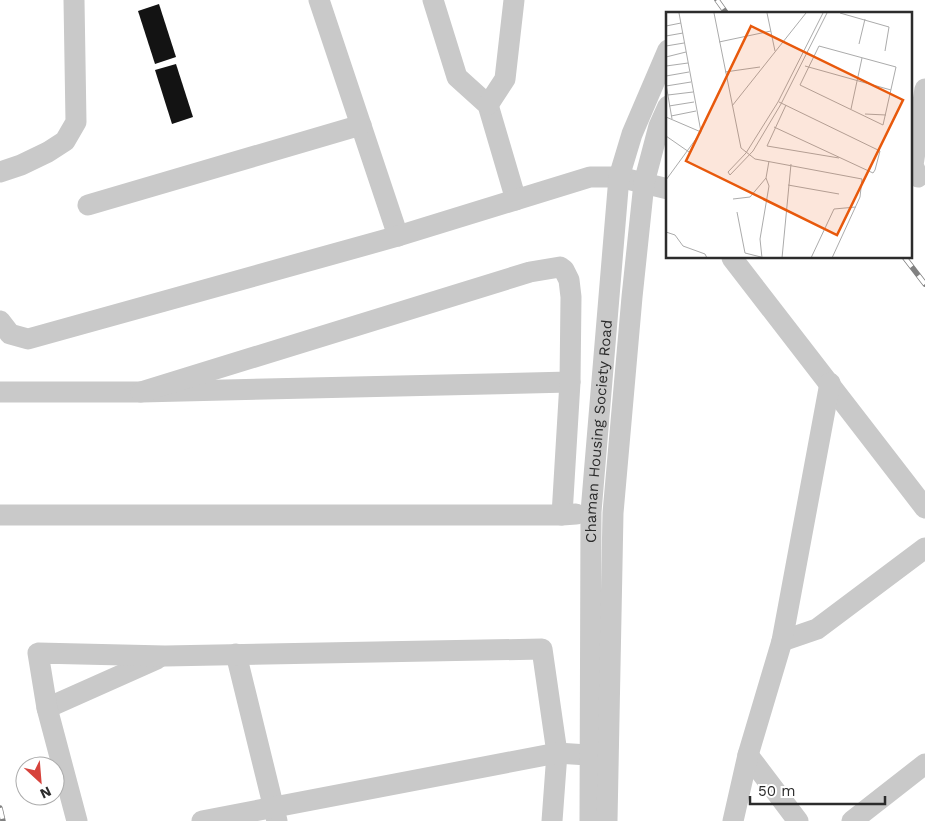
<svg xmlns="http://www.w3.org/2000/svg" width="925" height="821" font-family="'Work Sans',sans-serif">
<rect width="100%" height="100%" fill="#fff"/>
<g fill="#131313">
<path d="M159 4 176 57 155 64 138 11Z"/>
<path d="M176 64 193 117 172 124 155 70Z"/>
</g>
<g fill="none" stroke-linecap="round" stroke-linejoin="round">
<g stroke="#c9c9c9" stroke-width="21">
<path d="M319 0 398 236"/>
<path d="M433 0 457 77 488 105 516 200"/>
<path d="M488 105 505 79 514 0"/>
<path d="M0 172 21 165 48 152 65 141 76 122 74 0"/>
<path d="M918 177 913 165 925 89"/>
<path d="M88 205 361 125"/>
<path d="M732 258 925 508"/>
<path d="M0 321 10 334 28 339 398 236 590 177H619L668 189"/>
<path d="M0 392H141L570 382"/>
<path d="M141 392 530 272 560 267 564 270 569 280 571 297 570 382 562 515"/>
<path d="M0 515H562L576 514"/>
<path d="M782 641 817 629 925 548"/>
<path d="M236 654 277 821"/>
<path d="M47 708 157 659"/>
<path d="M748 755 798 821"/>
<path d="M77 821 47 708 38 653 165 656 542 649 557 753 552 821"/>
<path d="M202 821 557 753 603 756"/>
<path id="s1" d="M590 821 591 512 619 177 632 134 668 50"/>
<path d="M607 821 613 513 632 297 644 183 659 126 668 106"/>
<path d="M733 821 748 755 782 641 830 383"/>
<path d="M852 821 925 764"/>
</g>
<defs>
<g id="rail">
<path d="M717 0 727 14"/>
<path d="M905 258 925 284"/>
<path d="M0 808 3 821"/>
</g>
</defs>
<use href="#rail" stroke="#818181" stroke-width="5.5"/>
<use href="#rail" stroke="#fff" stroke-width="4" stroke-dasharray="11" stroke-linecap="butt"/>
</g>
<g text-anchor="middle" stroke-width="5" stroke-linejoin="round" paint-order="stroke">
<g font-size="15" fill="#2c2c2c" stroke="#fff">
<text dy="5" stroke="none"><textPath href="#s1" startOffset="390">Chaman Housing Society Road</textPath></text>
</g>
</g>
<g transform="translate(666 12)">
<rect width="246" height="246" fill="#fff"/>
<path fill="none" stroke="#ababab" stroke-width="1" d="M48 1 75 136 89 147 196 167 194 185 166 246M101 1 109 39M157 1 112 90 80 141 62 160 64 163 87 139 115 92 161 1M174 1 223 15 219 39M0 14 15 11M0 24 17 21M53 30 105 19M193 32 199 7M0 34 18 31M153 34 230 55 217 113 134 73ZM0 45 20 40M0 54 22 51M139 54 225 78M59 60 94 55M0 64 23 60M0 72 6 107M0 74 25 70M2 83 27 80M120 93 101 134 173 146M3 94 28 90M66 94 140 1M185 97 196 46M199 102 220 103M5 104 30 99M0 105 35 120 13 1M108 115 207 161 209 158 214 139 113 90M0 124 23 140M0 168 35 120M122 173 173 182M67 187 84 185 100 166M71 200 79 241 95 245M0 220 9 223 17 234 39 242 41 246M96 246 94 227 103 174 100 166 103 149M116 246 125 152M145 246 168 197 190 195"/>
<path fill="#e8590c" fill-opacity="0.15" stroke="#e8590c" stroke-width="2.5" d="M85 14 237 88 171 223 20 149Z"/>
<rect width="246" height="246" fill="none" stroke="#2c2c2c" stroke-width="2.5"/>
</g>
<g transform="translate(40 781) rotate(154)"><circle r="24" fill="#ffffff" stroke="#ababab"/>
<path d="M0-4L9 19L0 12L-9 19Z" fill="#d6423b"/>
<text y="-8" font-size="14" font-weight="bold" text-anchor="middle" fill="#2c2c2c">N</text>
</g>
<path d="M750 796v8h135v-8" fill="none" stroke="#2c2c2c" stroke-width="2.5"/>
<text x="758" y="796" font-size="15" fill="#2c2c2c" stroke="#ffffff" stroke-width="4" paint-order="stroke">50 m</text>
</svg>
